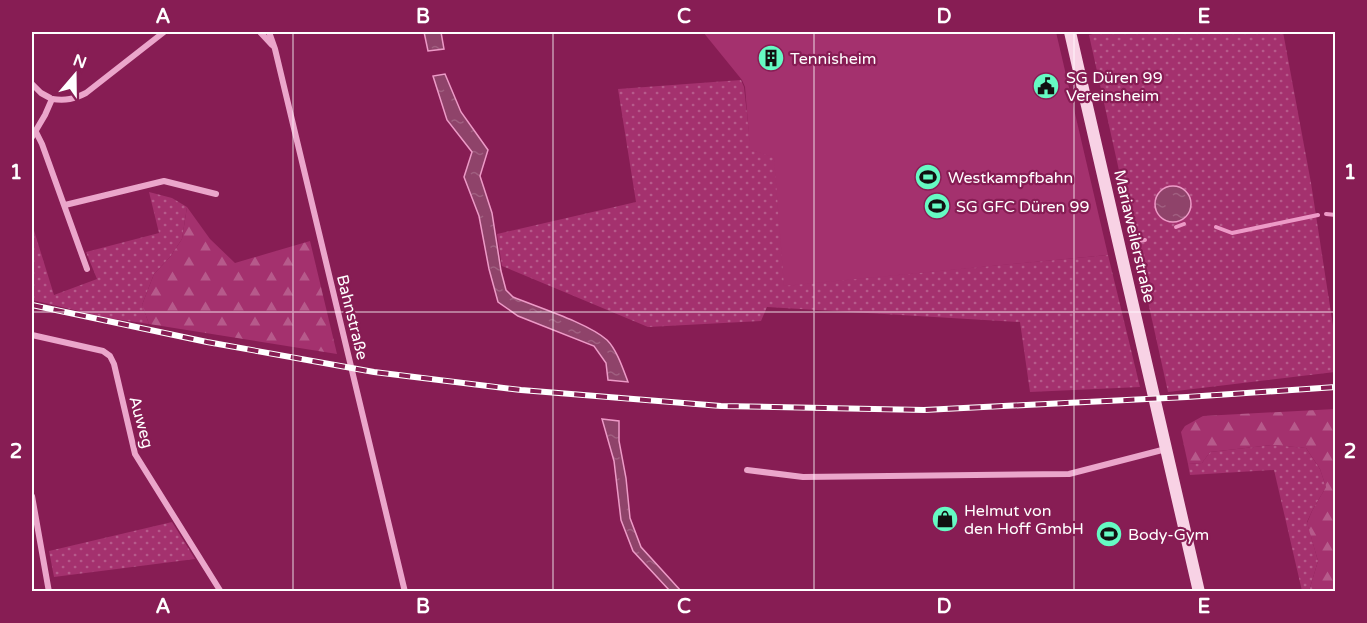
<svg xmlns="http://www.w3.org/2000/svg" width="1367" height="623" font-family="'Varela Round',sans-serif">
<defs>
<pattern id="grass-dots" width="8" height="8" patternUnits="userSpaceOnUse" patternTransform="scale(1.5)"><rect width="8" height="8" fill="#a4316e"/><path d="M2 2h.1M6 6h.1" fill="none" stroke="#b65a8b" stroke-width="1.8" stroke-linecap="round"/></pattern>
<pattern id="forest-firs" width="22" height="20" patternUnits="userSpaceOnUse" patternTransform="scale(1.5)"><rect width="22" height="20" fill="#a4316e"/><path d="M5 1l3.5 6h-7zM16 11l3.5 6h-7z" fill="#b65a8b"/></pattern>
<pattern id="water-ripples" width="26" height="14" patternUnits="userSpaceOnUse" patternTransform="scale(1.5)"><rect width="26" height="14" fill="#8f436a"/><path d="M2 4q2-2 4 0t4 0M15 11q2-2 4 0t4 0" fill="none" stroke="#a05f80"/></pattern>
</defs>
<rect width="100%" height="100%" fill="#871d54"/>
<g fill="url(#grass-dots)">
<path d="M1100 32H1283L1311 183 1335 339V372L1168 392 1089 35Z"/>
<path d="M741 80 744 87 751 150 775 156 785 285 1108 255 1140 387 1030 392 1020 322 767 307 761 321 648 327 502 266 497 234 636 202 618 89Z"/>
<path d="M149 192 172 198 187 207 182 239 170 257 154 274 142 305 149 324 108 318 32 300V224L54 295 97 279 86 252 159 233Z"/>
<path d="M1273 445 1306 448 1320 469 1326 487 1312 511 1307 522 1318 561 1309 591H1302L1274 470 1190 475 1188 464 1202 463 1210 452Z"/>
<path d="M172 522 195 559 54 577 49 551Z"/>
</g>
<g fill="url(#forest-firs)">
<path d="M187 207 210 239 235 263 310 241 337 354 149 324 142 305 154 274 170 257 182 239Z"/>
<path d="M1335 409V591H1309L1318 561 1307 523 1312 511 1326 487 1320 469 1306 448 1273 445 1210 452 1202 463 1188 464 1181 432 1185 426 1203 416Z"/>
</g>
<path fill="#a4316e" d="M703 32H1056L1108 255 784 286 774 157 750 150 745 87 742 80Z"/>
<g fill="url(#water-ripples)" stroke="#ed9ac7" stroke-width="1.5">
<path d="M424 32H441L444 49 428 51Z"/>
<path d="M445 74 461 112 488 150 480 176 492 213 501 271 506 290 513 297C537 307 588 323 607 340 617 350 623 369 628 382L608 380 606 363 594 346 518 316 498 302 489 269 479 216 464 177 472 152 447 120 433 76Z"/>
<circle cx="1173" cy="204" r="18"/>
<path d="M602 419 619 421V441L626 478 630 518 641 547 681 591H670L633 551 621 520 614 461Z"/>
</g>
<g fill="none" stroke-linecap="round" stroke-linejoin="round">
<g stroke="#ed9ac7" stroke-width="4">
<path d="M1326 214 1336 215"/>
<path d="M1176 227 1184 224"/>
<path d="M1216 227 1232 233 1318 215"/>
<path d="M1136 241 1145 240"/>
</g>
<g stroke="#eba6cb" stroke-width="6">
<path d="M260 32 272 45"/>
<path d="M269 32 275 49 405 592"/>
<path d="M32 84 41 93 52 99"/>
<path d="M36 132 42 144 87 269"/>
<path d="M32 137 45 115 52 99C66 101 74 99 86 93L164 32"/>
<path d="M65 205 164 181 216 194"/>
<path d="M32 335 103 351 110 356 114 364 135 454 221 592"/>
<path d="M747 470 803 477 1069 474 1166 449"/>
<path d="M32 496 49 592"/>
</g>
<path stroke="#f8d2e5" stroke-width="12" d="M1070 32 1199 592"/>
<defs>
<path id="rail" d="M32 305 207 342 374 372 521 390 721 406 924 410 1187 397 1336 387"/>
</defs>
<use href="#rail" stroke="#fff" stroke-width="6"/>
<use href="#rail" stroke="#871d54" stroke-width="4" stroke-dasharray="11" stroke-linecap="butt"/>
</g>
<path fill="none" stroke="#fff" stroke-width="1.5" stroke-opacity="0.55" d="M293 32V592M553 32V592M814 32V592M1074 32V592M32 312H1336"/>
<defs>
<symbol id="building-disc" viewBox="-11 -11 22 22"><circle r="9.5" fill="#65fac3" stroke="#871d54"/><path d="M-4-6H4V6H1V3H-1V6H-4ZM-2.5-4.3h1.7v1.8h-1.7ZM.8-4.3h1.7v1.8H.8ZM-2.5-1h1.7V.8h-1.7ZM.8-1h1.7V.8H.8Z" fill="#111"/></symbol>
<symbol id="civic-disc" viewBox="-11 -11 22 22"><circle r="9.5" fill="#65fac3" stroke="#871d54"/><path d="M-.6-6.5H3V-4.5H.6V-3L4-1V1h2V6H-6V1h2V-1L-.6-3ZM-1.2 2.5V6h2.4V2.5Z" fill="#111"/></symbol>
<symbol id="stadium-disc" viewBox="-11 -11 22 22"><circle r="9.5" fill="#65fac3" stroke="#871d54"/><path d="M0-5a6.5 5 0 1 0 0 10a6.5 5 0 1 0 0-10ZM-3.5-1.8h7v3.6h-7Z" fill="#111"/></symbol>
<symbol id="shop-disc" viewBox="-11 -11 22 22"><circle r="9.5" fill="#65fac3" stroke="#871d54"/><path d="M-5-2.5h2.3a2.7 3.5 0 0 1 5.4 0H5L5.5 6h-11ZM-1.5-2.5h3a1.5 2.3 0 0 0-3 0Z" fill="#111"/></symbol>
</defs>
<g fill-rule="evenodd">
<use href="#building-disc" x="756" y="43" width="30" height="30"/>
<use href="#civic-disc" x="1031" y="71" width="30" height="30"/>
<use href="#stadium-disc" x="913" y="162" width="30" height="30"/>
<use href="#stadium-disc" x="922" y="191" width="30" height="30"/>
<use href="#shop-disc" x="930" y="504" width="30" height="30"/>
<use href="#stadium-disc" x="1094" y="519" width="30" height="30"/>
</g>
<g text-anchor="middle" stroke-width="4.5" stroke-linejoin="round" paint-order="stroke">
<g font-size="16" fill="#fff" stroke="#871d54" text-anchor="start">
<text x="790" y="64">Tennisheim</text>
<text x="1066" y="83">SG Düren 99<tspan x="1066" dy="18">Vereinsheim</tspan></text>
<text x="948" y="183">Westkampfbahn</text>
<text x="956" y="212">SG GFC Düren 99</text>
<text x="964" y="516">Helmut von<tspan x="964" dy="18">den Hoff GmbH</tspan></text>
<text x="1128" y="540">Body-Gym</text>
</g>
<g font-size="16" fill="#fff" stroke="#871d54">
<text transform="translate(1135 236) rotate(77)" y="6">Mariaweilerstraße</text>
<text transform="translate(353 317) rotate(76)" y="6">Bahnstraße</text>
<text transform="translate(142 422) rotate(75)" y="6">Auweg</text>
</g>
</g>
<rect width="1367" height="623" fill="none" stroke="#871d54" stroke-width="66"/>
<g transform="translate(75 75) rotate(20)" stroke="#871d54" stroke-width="4.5" paint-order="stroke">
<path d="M0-4.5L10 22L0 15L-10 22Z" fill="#ffffff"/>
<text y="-9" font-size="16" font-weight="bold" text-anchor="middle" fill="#ffffff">N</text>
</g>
<rect x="33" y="33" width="1301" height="557" fill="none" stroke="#fff" stroke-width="2"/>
<g font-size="20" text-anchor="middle" font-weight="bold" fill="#fff">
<text x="163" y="23">A</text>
<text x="423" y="23">B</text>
<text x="684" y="23">C</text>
<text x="944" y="23">D</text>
<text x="1204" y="23">E</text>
<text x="16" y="179">1</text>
<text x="1350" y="179">1</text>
<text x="16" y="458">2</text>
<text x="1350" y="458">2</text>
<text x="163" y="613">A</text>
<text x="423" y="613">B</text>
<text x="684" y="613">C</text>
<text x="944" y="613">D</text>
<text x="1204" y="613">E</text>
</g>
</svg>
